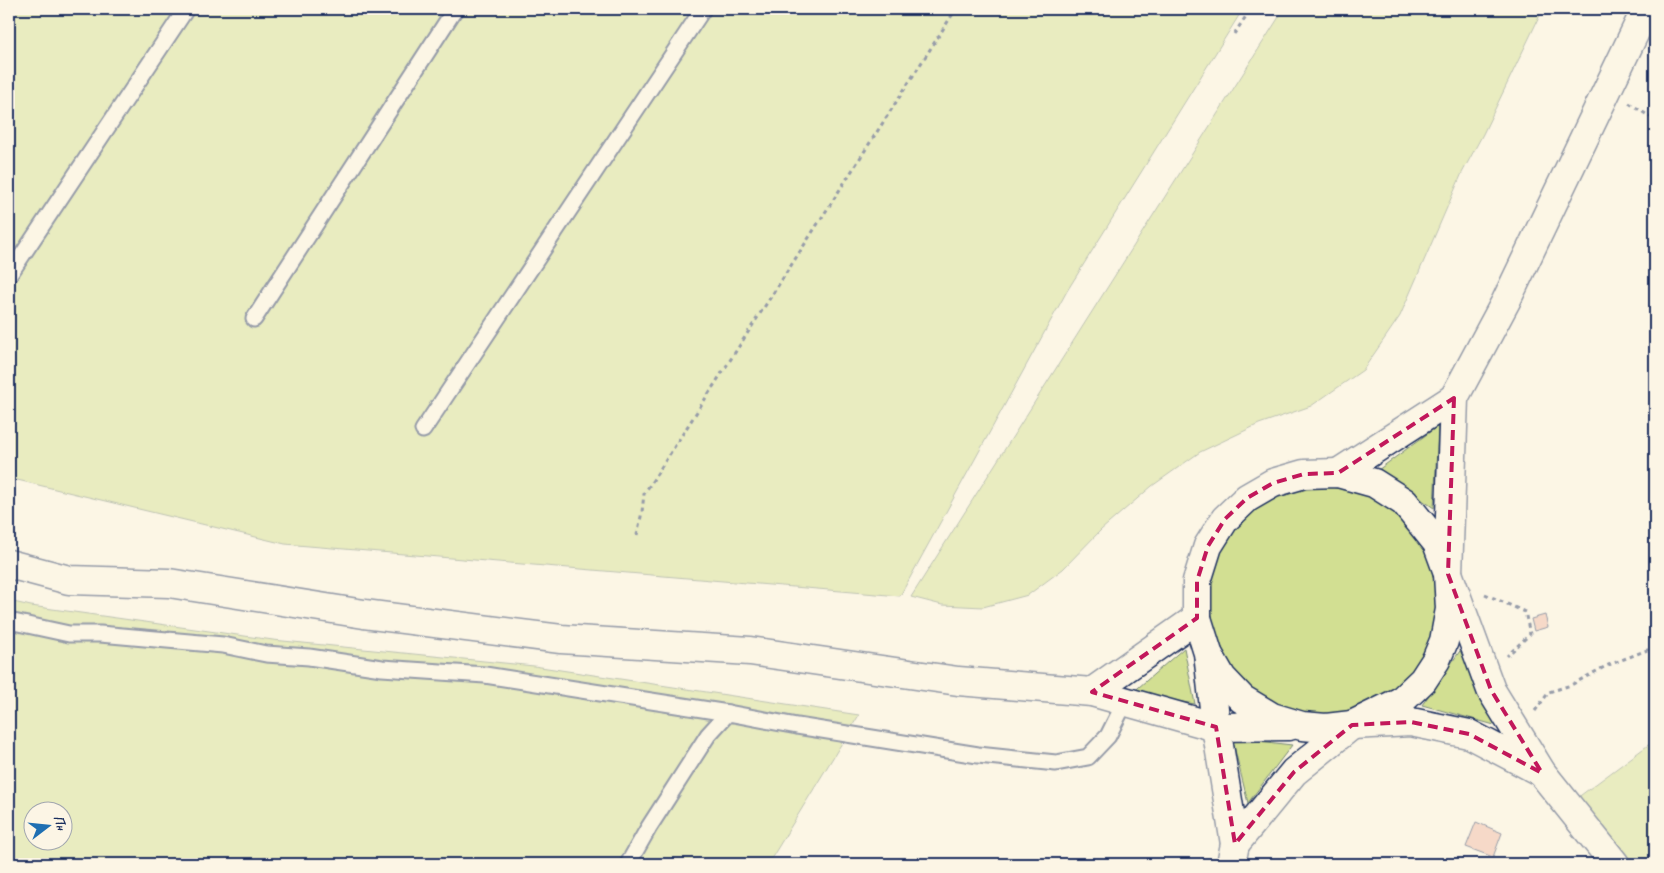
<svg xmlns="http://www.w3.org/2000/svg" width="1664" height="873" font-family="Caveat,sans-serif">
<rect width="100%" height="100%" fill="#fcf5e5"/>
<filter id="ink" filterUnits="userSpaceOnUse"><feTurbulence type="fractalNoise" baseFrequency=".02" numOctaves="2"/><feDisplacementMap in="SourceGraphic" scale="10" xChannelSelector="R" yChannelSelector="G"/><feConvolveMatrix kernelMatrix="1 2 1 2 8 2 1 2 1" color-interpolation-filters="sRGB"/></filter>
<g filter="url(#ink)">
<g fill="#d2df92" stroke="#768778" fill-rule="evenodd">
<path d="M9 9H1243L1067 291 900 596 285 544 9 478Z"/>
<path d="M1284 9H1543L1483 134 1462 173 1400 316 1363 370 1311 406 1259 424 1200 452 1152 486 1101 530 1063 569 1028 595 983 607 942 605 911 597Z"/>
<path d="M1438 426 1434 508 1378 470Z"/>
<circle cx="1322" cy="602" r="116"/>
<path d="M9 601 31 606 273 640 534 666 859 715 768 864H9ZM32 810H62V840H32Z"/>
<path d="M1184 648 1195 704 1131 694Z"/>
<path d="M1462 648 1498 726 1422 705Z"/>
<path d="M1232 738 1292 745 1248 803Z"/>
<path d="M1655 740V864H1624L1573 801Z"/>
</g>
<g fill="#efb7a4" stroke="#1b2f5e">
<path d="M1545 615 1548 627 1534 631 1531 619Z"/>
<path d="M1476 822 1502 833 1493 857 1466 847Z"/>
</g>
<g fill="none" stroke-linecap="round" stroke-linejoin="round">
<defs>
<g id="lane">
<path d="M9 275 186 9"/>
<path d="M254 319 455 9"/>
<path d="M423 430 703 9"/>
<path d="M9 621 69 634H100L223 645 266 654 309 657 382 668 485 675 728 713"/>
<path d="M628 864 649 827 708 735 728 713 797 726 978 755 1056 763 1088 757 1108 736 1125 702"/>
</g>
<g id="street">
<path d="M9 564 69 580 169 583 364 614 561 639 750 651 958 681 1092 692 1216 727"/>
<path d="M1092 692 1197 618"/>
</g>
<g id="secondary">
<path d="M1338 473 1454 398"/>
<path d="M1210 657 1222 678 1242 699 1272 717 1302 726 1326 728 1352 725 1411 722 1469 734 1541 772"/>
<path d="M1216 727 1289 726"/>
<path d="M1235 844 1294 772 1352 725 1401 701 1423 680 1436 660 1444 641 1450 609 1448 574 1454 398 1506 301 1646 9"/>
<path d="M1231 864 1235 844 1216 727 1208 653 1197 618V581L1208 546 1225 519 1247 498 1273 483 1304 474 1338 473 1374 483 1404 502 1437 543 1491 690 1542 773 1615 864"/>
</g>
</defs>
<use href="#lane" stroke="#1b2f5e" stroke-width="19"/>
<use href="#street" stroke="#1b2f5e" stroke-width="31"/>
<use href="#secondary" stroke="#1b2f5e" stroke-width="31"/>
<g stroke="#1b2f5e" stroke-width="3" stroke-dasharray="4 4" stroke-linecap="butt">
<path d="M1234 34 1251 9"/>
<path d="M1629 103 1655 120"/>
<path d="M637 535 642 512 644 494 956 9"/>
<path d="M1485 594 1525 612 1530 634 1507 656"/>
<path d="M1535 711 1549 692 1571 685 1606 666 1655 647"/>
</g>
<use href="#lane" stroke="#fcf5e5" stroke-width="15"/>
<use href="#street" stroke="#fcf5e5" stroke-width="28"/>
<use href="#secondary" stroke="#fcf5e5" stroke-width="28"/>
</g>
</g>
<path d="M0 0H1664V873H0ZM1454 398 1448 574 1491 690 1542 773 1469 734 1411 722 1352 725 1294 772 1235 844 1216 727 1092 692 1197 618V581L1208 546 1225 519 1247 498 1273 483 1304 474 1338 473Z" fill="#fcf5e5" fill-opacity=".55" fill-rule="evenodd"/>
<path fill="none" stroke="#c2185b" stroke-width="4" stroke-dasharray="10 6" stroke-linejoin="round" d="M1454 398 1448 574 1491 690 1542 773 1469 734 1411 722 1352 725 1294 772 1235 844 1216 727 1092 692 1197 618V581L1208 546 1225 519 1247 498 1273 483 1304 474 1338 473Z"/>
<rect width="1664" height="873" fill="none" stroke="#fcf5e5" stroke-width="30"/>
<rect x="15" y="15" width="1634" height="843" fill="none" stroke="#1b2f5e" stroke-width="2" filter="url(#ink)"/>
<g transform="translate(48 826) rotate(74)"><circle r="24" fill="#fcf5e5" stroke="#a2a6af"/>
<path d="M0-4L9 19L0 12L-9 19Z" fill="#1f6fb2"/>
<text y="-8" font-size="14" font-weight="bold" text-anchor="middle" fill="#1b2f5e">Пн</text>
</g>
</svg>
